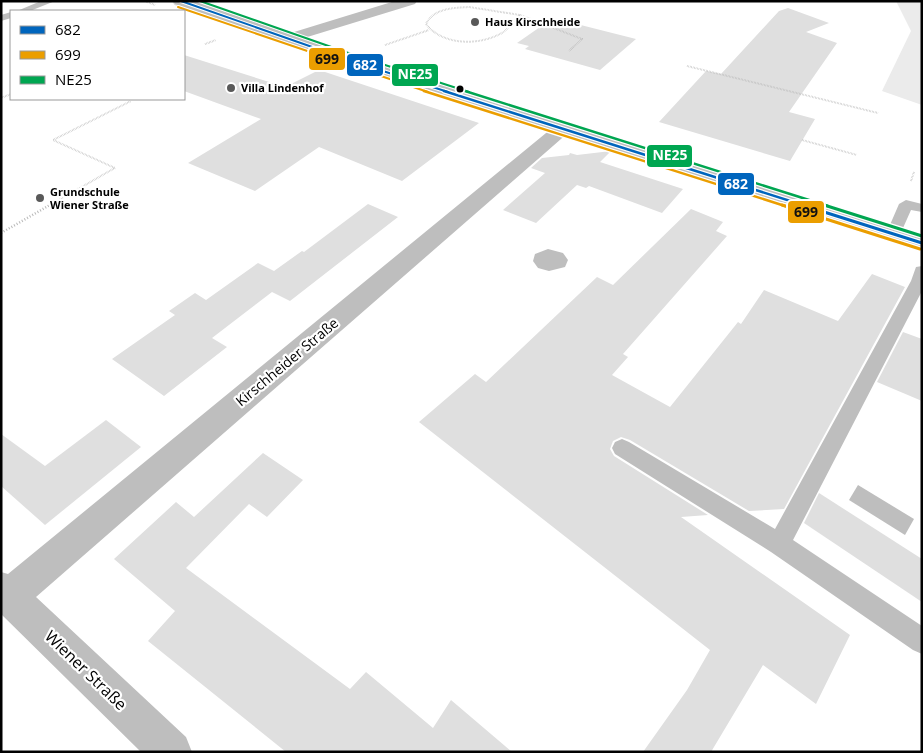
<svg xmlns="http://www.w3.org/2000/svg" width="923" height="753" font-family="'Open Sans',sans-serif">
<rect width="100%" height="100%" fill="#fff"/>
<path fill="#ebebeb" d="M896 1H922V105L882 91 911 31Z"/>
<g fill="#bebebe">
<path d="M548 249 563 253 568 260 565 267 549 271 538 268 533 261 535 254Z"/>
<path d="M858 485 914 519 905 535 849 500Z"/>
</g>
<g fill="#dfdfdf">
<path d="M788 8 829 23 806 32 837 43 789 112 815 119 790 161 659 122 706 71 721 74 779 11Z"/>
<path d="M553 18 636 39 600 70 525 49 529 46 517 43Z"/>
<path d="M184 55 285 87 319 70 479 123 402 181 319 147 255 191 188 163 261 119 184 91Z"/>
<path d="M611 151 600 162 683 189 662 213 589 186 586 188 577 185 536 223 503 210 545 173 531 168 542 158 569 155 570 153 577 155Z"/>
<path d="M368 204 398 217 290 301 272 292 212 338 227 347 164 396 112 359 175 315 169 311 195 293 206 300 258 263 274 271 302 251 304 252Z"/>
<path d="M691 209 723 222 716 231 727 236 623 354 628 357 612 375 670 407 738 322 741 324 764 290 838 321 872 274 905 287 784 509 749 511 630 440 621 437 613 441 610 449 614 456 708 515 681 517 850 635 816 704 763 665 711 752H643L687 690 710 650 419 422 475 374 486 382 597 277 613 285Z"/>
<path d="M903 332 922 339V401L877 382Z"/>
<path d="M106 420 141 447 45 525 1 486V434L45 466Z"/>
<path d="M263 453 303 480 267 517 249 504 186 568 350 689 366 672 433 728 451 700 512 752H286L148 641 175 611 114 559 176 502 194 517Z"/>
<path d="M819 493 922 559V602L804 523Z"/>
</g>
<g fill="none" stroke-linecap="round" stroke-linejoin="round">
<defs>
<path id="primary" d="M173 1H194L361 59 922 235V250L349 65 175 4Z"/>
</defs>
<use href="#primary" stroke="#dbdbdb" stroke-width="2"/>
<g stroke="#b9b9b9" stroke-width="2" stroke-dasharray="0.5 1" stroke-linecap="butt">
<path d="M145 1 155 5"/>
<path d="M469 7 520 15C513 21 508 30 500 34 477 46 442 45 426 24 434 8 453 8 469 7Z"/>
<path d="M520 15 582 39 569 51"/>
<path d="M205 44 216 40"/>
<path d="M385 45 429 30"/>
<path d="M687 66 878 113"/>
<path d="M1 98 11 94"/>
<path d="M802 140 857 155"/>
<path d="M911 181 914 172"/>
<path d="M48 206 115 168 53 140 131 101"/>
</g>
<path stroke="#b9b9b9" stroke-width="2.5" stroke-dasharray="1 2" stroke-linecap="butt" d="M1 233 50 205"/>
<g fill="#bebebe" fill-rule="evenodd">
<path d="M41 1H55L30 11H17Z"/>
<path d="M11 12V18L1 21V15Z"/>
<path d="M906 200 922 204V212L911 210 899 237H889L886 234 899 204Z"/>
<path d="M922 266V291L793 540 922 626V654L913 650 771 552 615 454 612 448 615 442 622 439 629 442 775 529 911 281 916 267Z"/>
</g>
<g fill="#bebebe" fill-rule="evenodd">
<path d="M395 1H417L415 4 291 42 286 43 279 39 281 36Z"/>
<path d="M563 123 569 124 572 128 569 132 36 597 186 737 192 752H141L1 614V572L8 574 557 124Z"/>
</g>
<use href="#primary" fill="#bebebe" fill-rule="evenodd"/>
<defs>
<path id="bus-1-far2" d="M181 1 355 62 448 92"/>
<path id="bus-1-far1" d="M444 91 806 206"/>
<path id="bus-1" d="M802 205 922 243"/>
<path id="bus-2-far2" d="M178 7 428 92"/>
<path id="bus-2-far1" d="M424 91 785 206"/>
<path id="bus-2" d="M782 205 920 249"/>
<path id="bus-3-far2" d="M200 1 357 56 469 92"/>
<path id="bus-3-far1" d="M465 91 828 206"/>
<path id="bus-3" d="M824 205 922 236"/>
</defs>
<use href="#bus-1-far2" stroke="#fff" stroke-width="4"/>
<use href="#bus-1-far1" stroke="#fff" stroke-width="5"/>
<use href="#bus-1" stroke="#fff" stroke-width="6"/>
<use href="#bus-2-far2" stroke="#fff" stroke-width="4"/>
<use href="#bus-2-far1" stroke="#fff" stroke-width="5"/>
<use href="#bus-2" stroke="#fff" stroke-width="6"/>
<use href="#bus-3-far2" stroke="#fff" stroke-width="4"/>
<use href="#bus-3-far1" stroke="#fff" stroke-width="5"/>
<use href="#bus-3" stroke="#fff" stroke-width="6"/>
<use href="#bus-1-far2" stroke="#0065bd" stroke-width="2"/>
<use href="#bus-1-far1" stroke="#0065bd" stroke-width="2.5"/>
<use href="#bus-1" stroke="#0065bd" stroke-width="3"/>
<use href="#bus-2-far2" stroke="#eb9e00" stroke-width="2"/>
<use href="#bus-2-far1" stroke="#eb9e00" stroke-width="2.5"/>
<use href="#bus-2" stroke="#eb9e00" stroke-width="3"/>
<use href="#bus-3-far2" stroke="#00a651" stroke-width="2"/>
<use href="#bus-3-far1" stroke="#00a651" stroke-width="2.5"/>
<use href="#bus-3" stroke="#00a651" stroke-width="3"/>
</g>
<g fill="#595959" stroke="#fff" stroke-width="2">
<circle cx="475" cy="22" r="5"/>
<circle cx="231" cy="88" r="5"/>
<circle cx="40" cy="198" r="5"/>
</g>
<circle fill="#000" stroke="#fff" stroke-width="2" cx="460" cy="89" r="4.5"/>
<g text-anchor="middle" stroke-width="4.5" stroke-linejoin="round" paint-order="stroke">
<g font-size="11" font-weight="bold" fill="#000" stroke="#fff" text-anchor="start">
<text x="485" y="26">Haus Kirschheide</text>
<text x="241" y="92">Villa Lindenhof</text>
<text x="50" y="196">Grundschule<tspan x="50" dy="13">Wiener Straße</tspan></text>
</g>
<g font-size="14" fill="#000" stroke="#fff">
<text transform="translate(287 362) rotate(-40)" y="5">Kirschheider Straße</text>
</g>
<g font-size="16" fill="#000" stroke="#fff">
<text transform="translate(86 670) rotate(44)" y="6">Wiener Straße</text>
</g>
</g>
<g stroke="#fff" stroke-width="2">
<rect x="308" y="47" width="38" height="24" rx="5" fill="#eb9e00"/>
<rect x="346" y="53" width="38" height="24" rx="5" fill="#0065bd"/>
<rect x="391" y="63" width="48" height="24" rx="5" fill="#00a651"/>
<rect x="646" y="144" width="47" height="24" rx="5" fill="#00a651"/>
<rect x="717" y="172" width="38" height="24" rx="5" fill="#0065bd"/>
<rect x="787" y="200" width="38" height="24" rx="5" fill="#eb9e00"/>
</g>
<g font-size="14" text-anchor="middle" font-weight="bold" fill="#fff">
<text x="365" y="70">682</text>
<text x="415" y="79">NE25</text>
<text x="670" y="160">NE25</text>
<text x="736" y="189">682</text>
</g>
<g font-size="14" text-anchor="middle" font-weight="bold" fill="#111">
<text x="327" y="64">699</text>
<text x="806" y="217">699</text>
</g>
<rect width="923" height="753" fill="none" stroke="#000000" stroke-width="5"/>
<rect x="10" y="10" width="175" height="90" fill="#ffffff" stroke="#999999"/>
<rect x="20" y="26" width="25" height="8" fill="#0065bd" stroke="#999999"/>
<text x="55" y="35" font-size="15" fill="#000000">682</text>
<rect x="20" y="51" width="25" height="8" fill="#eb9e00" stroke="#999999"/>
<text x="55" y="60" font-size="15" fill="#000000">699</text>
<rect x="20" y="76" width="25" height="8" fill="#00a651" stroke="#999999"/>
<text x="55" y="85" font-size="15" fill="#000000">NE25</text>
</svg>
